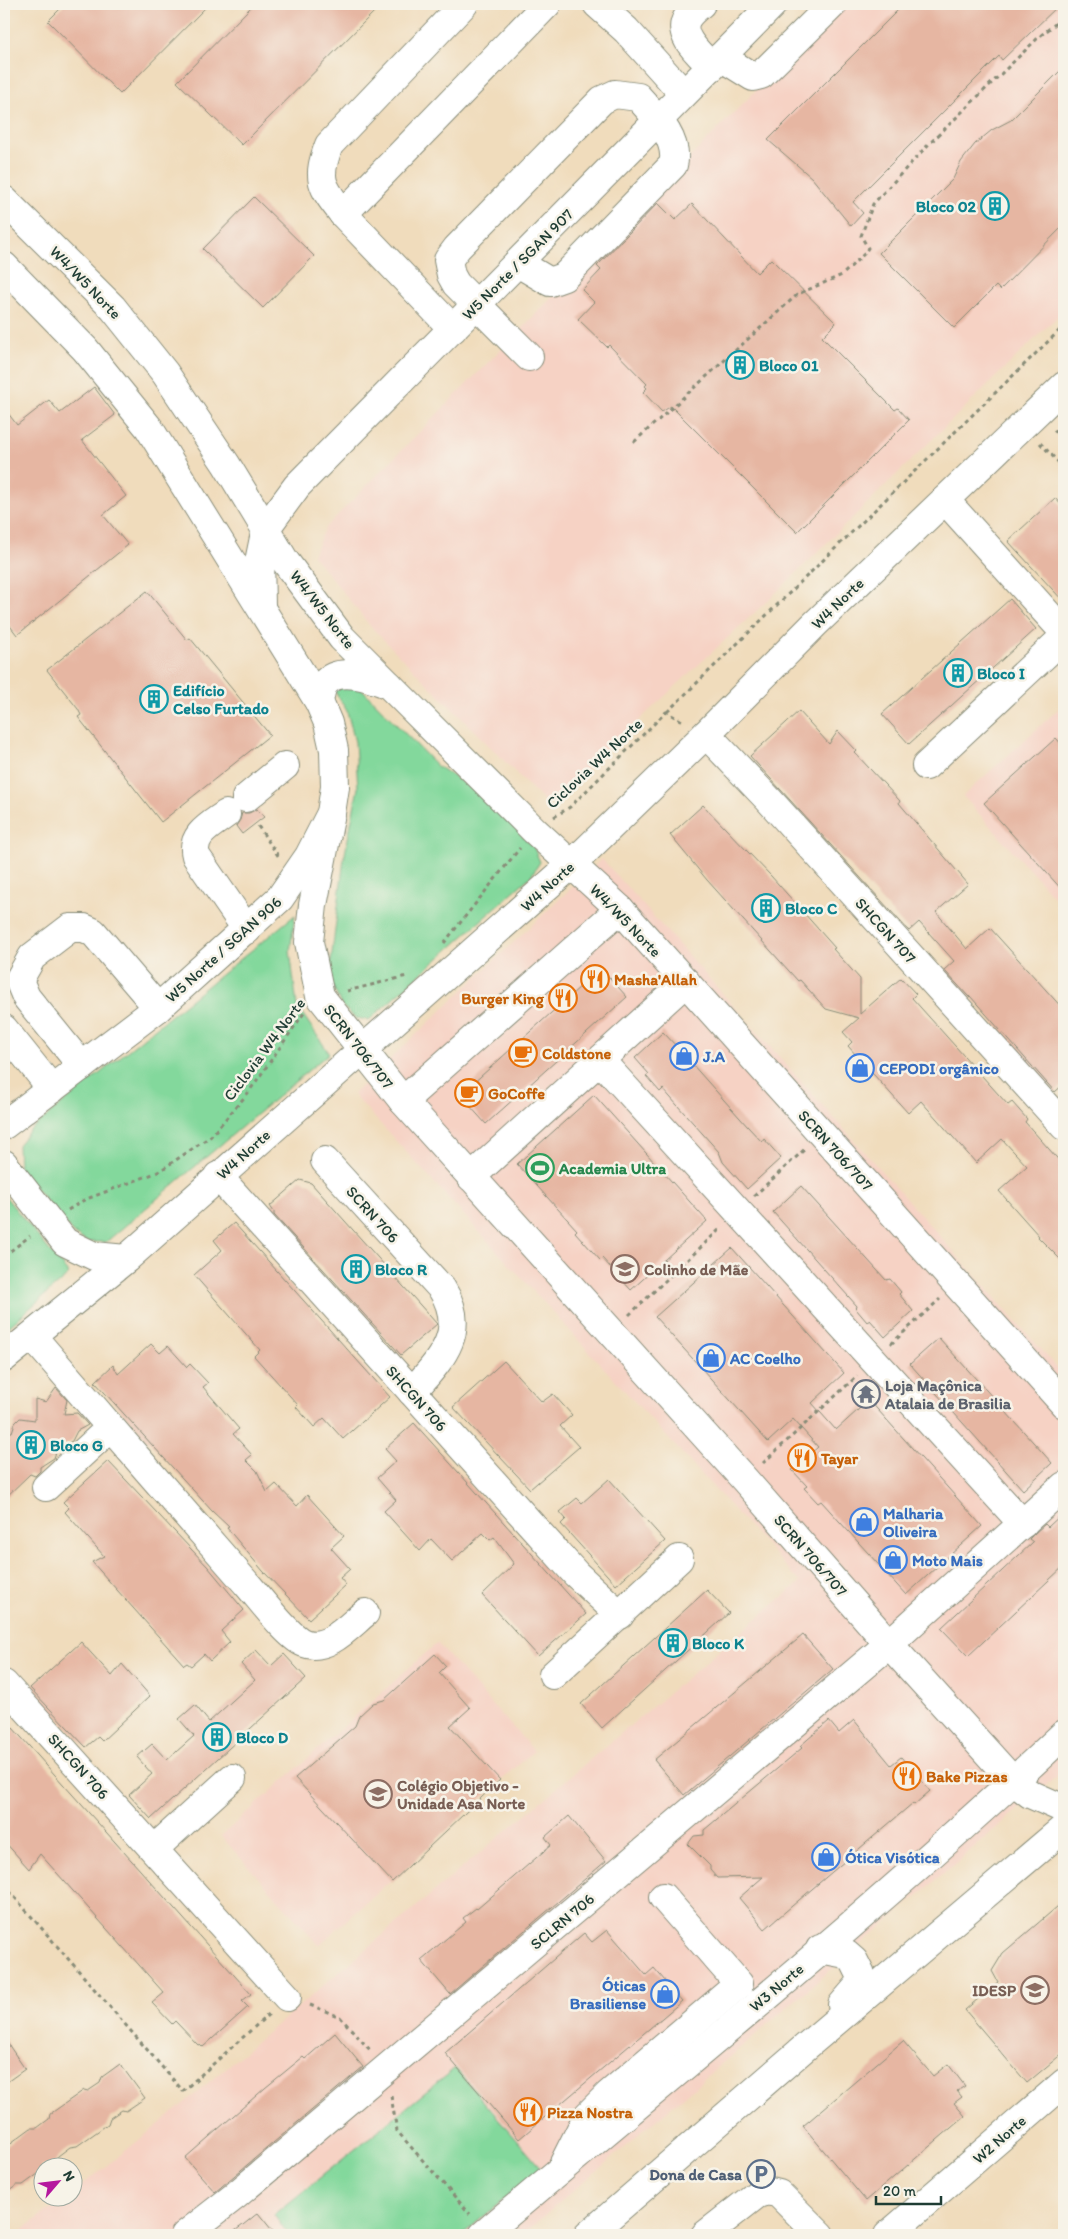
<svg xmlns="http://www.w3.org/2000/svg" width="1068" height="2239" font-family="Itim,sans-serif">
<rect width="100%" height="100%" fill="#f7f3e8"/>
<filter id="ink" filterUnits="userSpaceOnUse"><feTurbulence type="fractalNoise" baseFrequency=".02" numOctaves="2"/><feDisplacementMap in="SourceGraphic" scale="10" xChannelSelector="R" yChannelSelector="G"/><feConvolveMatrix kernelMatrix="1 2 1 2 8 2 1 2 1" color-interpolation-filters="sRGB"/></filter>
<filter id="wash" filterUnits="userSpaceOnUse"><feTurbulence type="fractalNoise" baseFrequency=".0096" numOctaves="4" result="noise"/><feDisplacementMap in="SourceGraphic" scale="20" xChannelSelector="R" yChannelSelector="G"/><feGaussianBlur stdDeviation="1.12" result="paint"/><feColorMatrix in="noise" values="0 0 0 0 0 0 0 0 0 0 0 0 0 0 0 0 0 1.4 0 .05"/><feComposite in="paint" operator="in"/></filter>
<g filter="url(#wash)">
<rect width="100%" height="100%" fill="#f0dcbc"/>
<g fill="#f6d2c4">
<path d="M841 4H1064V310L780 589 548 805 371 627 313 555 325 528Z"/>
<path d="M1064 704V908L963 796Z"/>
<path d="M602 859 1064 1375V1770L522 2235H16L66 2197 72 2196 73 2192 162 2122 800 1582 353 1094Z"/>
<path d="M437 1643 534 1751 319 1945 221 1836Z"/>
</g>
<g fill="#83d89c" stroke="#518a68">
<path d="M354 681 437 766 486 798 534 848 540 862 531 876 369 1020 355 1018 341 1005 329 977 344 859 358 788 355 742 347 711 331 685Z"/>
<path d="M295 915 290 951 297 1006 329 1053 106 1242H87L73 1233 19 1168 18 1145 30 1130Z"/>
<path d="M4 1195 69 1274 4 1331Z"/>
<path d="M455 2068 541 2168 462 2235H289L274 2215Z"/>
</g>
<g id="blocks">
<g fill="#e6b6a2">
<path d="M65 4H209L120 94 48 21Z"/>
<path d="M254 4H382L242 145 177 82Z"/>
<path d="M904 4H1060L1002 60 999 56 853 202 863 213 851 226 812 178 768 140Z"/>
<path d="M1064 67V225L1000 290 996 286 954 328 879 253 953 179 961 162 975 144 992 130 1011 120Z"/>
<path d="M254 197 314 256 263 308 203 249Z"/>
<path d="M658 203 675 220 692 204 757 273 771 259 836 323 822 337 895 410 898 408 909 420 797 532 671 406 662 412 643 392 647 388 645 386 647 384 609 345 607 347 578 319 594 302 582 290 601 270 597 266Z"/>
<path d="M94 387 115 415 82 440 126 496 103 515 128 545 17 635 4 618V408L17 425 49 400 60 413Z"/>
<path d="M1055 498 1064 508V602L1008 541Z"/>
<path d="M147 591 187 640 190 638 270 735 161 822 78 717 81 715 78 709 47 670Z"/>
<path d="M1010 599 1036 629 909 744 882 714Z"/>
<path d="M799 711 829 744 838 731 857 751 855 753 900 801 899 803 968 884 936 912 967 949 990 928 1064 1010V1084L1055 1092 970 996 969 997 944 970 954 961 919 922 909 931 750 756Z"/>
<path d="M1056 738 1064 747V892L984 803Z"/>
<path d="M703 805 771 876 835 948 833 949 860 979V1014L901 978 916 994 912 998 1008 1105 1012 1102 1027 1119 1025 1122 1064 1166V1263L1038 1237 1039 1236 999 1191 1027 1166 1002 1139 976 1163 921 1101 908 1113 848 1046 852 1042 843 1032 859 1018 826 1009 800 980 798 981 707 880 670 835Z"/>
<path d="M257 809 264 817 242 834 236 826 240 820 242 813H249Z"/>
<path d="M601 968 627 997 486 1124 460 1095Z"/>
<path d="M663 1032 678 1048 680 1046 694 1061 691 1063 748 1127 762 1142 764 1139 781 1158 747 1189 723 1162 719 1152 677 1105 663 1089 660 1092 646 1076 649 1074 635 1058Z"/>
<path d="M594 1095 707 1221 631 1290 602 1258 600 1260 575 1232 577 1230 517 1164Z"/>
<path d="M300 1180 311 1183 437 1324 401 1355 274 1215V1212L270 1206Z"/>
<path d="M801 1186 886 1280 890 1279 901 1292 899 1294 913 1311 885 1337 870 1320 867 1322 856 1309 857 1306 773 1212Z"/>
<path d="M234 1223 390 1397 343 1439 324 1418 314 1427 296 1407 298 1405 254 1356 260 1350 194 1275 222 1250 214 1240Z"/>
<path d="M732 1248 844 1373 812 1403 836 1430 869 1400 982 1526 906 1595 821 1501 818 1503 804 1488 807 1486 792 1470 818 1447 793 1419 768 1442 655 1317Z"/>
<path d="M939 1338 1052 1463 1023 1490 910 1364Z"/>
<path d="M151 1344 160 1353 168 1346 187 1367 190 1364 208 1383 203 1387 239 1429 233 1434 252 1455 246 1460 257 1471 267 1492 276 1484 297 1506 307 1495 344 1536 331 1548 350 1569 340 1578 346 1585 309 1619 263 1571 227 1528 229 1527 212 1511 95 1382 113 1365 118 1374Z"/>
<path d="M504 1361 542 1402 553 1394 572 1415 560 1426 579 1447 530 1489 453 1407Z"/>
<path d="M56 1388 67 1400 64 1414 77 1413 88 1425 77 1431 72 1441 57 1449 54 1458 40 1467V1471L35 1476 30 1474 4 1499V1432H12L15 1423 20 1418 35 1420V1399L46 1402Z"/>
<path d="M414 1423 586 1614 538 1656 482 1595 514 1564 494 1537 490 1540 483 1533 452 1561 431 1539 420 1551 384 1511 396 1500 377 1478 396 1461 385 1449Z"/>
<path d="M108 1461 208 1567 244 1610 221 1631 230 1642 210 1661 204 1654 191 1666 187 1663 184 1665 92 1562 104 1556 65 1512 69 1508 63 1502Z"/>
<path d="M609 1479 665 1541 616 1585 561 1524 566 1519 560 1512 577 1498 582 1503Z"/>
<path d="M1064 1512V1566L968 1656 941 1628 1033 1542 1029 1539 1035 1533 1045 1524 1048 1527Z"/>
<path d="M707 1590 729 1613 602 1728 581 1704Z"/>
<path d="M803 1635 833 1669 684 1795 654 1760Z"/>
<path d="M81 1642 112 1676 122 1664 150 1696 102 1741 98 1737 86 1747 30 1688Z"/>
<path d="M256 1650 271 1666 284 1654 306 1678 151 1819 129 1795 152 1774 137 1757 152 1744 167 1760 194 1736 179 1719 195 1705 209 1722 255 1680 241 1664Z"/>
<path d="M435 1654 446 1666 439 1673 470 1708 450 1726 500 1780 392 1882 295 1778 355 1726 359 1716 373 1703 384 1700Z"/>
<path d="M4 1718 251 1994 242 2001 248 2007 203 2047 200 2044 198 2045 175 2021 172 2024 152 2003 164 1993 40 1854 29 1869 4 1841Z"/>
<path d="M854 1720 891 1765 901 1757 930 1791 914 1805 913 1803 765 1929 739 1898 763 1877 717 1878 710 1870V1866L688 1844 694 1836 704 1835V1830L802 1748 800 1746 829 1721 839 1733Z"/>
<path d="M569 1816 606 1861 450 1994 421 1960 466 1922 463 1918 476 1908 477 1909 551 1845 545 1837Z"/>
<path d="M1064 1901V2052L1027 2083 965 2010 998 1982 992 1971 1003 1953Z"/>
<path d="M607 1930 646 1975 654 1968 682 2001 519 2139 445 2053 584 1933 592 1942Z"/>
<path d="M335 2033 363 2067 215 2192 185 2158 265 2088 303 2057 305 2059Z"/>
<path d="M4 2038 25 2069 4 2084Z"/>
<path d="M903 2041 933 2076 948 2064 965 2086 957 2091 962 2097 954 2103 965 2116 866 2201 803 2126Z"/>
<path d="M120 2064 145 2098 126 2111 122 2110 110 2118 108 2124 77 2146 70 2147 58 2156 54 2163 49 2166H42V2171L23 2185H17L4 2195V2148L31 2128H37L49 2119 50 2114 84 2090 88 2091 100 2083 102 2077Z"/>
<path d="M258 2213 276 2235H229L243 2225Z"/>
</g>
</g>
</g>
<g filter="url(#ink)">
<use href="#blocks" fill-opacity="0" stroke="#888c78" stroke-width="1"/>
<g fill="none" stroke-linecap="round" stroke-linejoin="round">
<defs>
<g id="minor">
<path d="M597 4 626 30 683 93"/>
<path d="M701 4C696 8 690 13 687 18 676 36 701 55 712 67"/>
<path d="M721 57 753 77 761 75 833 4"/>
<path d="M343 214 547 4"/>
<path d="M518 263 550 282 564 277 673 165C680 139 654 115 638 97L615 94 602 100 457 248 448 260 451 275 456 284 529 357"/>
<path d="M453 329 343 214C321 186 316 179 329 145L464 4"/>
<path d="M945 500 1064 632"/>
<path d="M706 734 769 800 1064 1126"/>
<path d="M926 766 1064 637"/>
<path d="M246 798 285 766"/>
<path d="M226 814C211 825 190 835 196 856L247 930"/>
<path d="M4 1029 52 1089"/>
<path d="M600 1060 1023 1524"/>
<path d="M82 1066 26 997 19 980 32 957 70 928H84L93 932 158 1008"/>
<path d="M403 1101 620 909"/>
<path d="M325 1161 442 1289C469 1332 440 1360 412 1392"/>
<path d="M218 1176 529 1522 576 1574 620 1615"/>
<path d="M471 1177 686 982"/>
<path d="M32 1336C103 1419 174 1501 246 1583 258 1596 288 1637 304 1643 327 1652 349 1626 365 1613"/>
<path d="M46 1487 110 1428"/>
<path d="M553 1675 679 1559"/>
<path d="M4 1684 287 1997"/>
<path d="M154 1849 232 1778"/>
<path d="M561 2169 588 2115 608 2095 739 1984 663 1897"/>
<path d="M185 2235 235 2196 889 1644 1064 1486"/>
<path d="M705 2235 756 2195C764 2191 770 2191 779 2194L820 2235"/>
<path d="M888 2235 1064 2083"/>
</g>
<g id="major">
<path d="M4 200 113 308 165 373 226 464 285 561 342 638 535 831 620 909 1064 1404"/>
<path d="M4 266 85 349 149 428 319 702 328 723 334 750 335 787 331 813 309 856 280 898 158 1008 4 1125"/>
<path d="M261 607 260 557 266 528 297 486 773 4"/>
<path d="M319 702C320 696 321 688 325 683 339 666 372 678 389 685"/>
<path d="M331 813 313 905 309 942 320 996 403 1101 745 1480 889 1644 1013 1781 1030 1794 1064 1809"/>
<path d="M4 1164 65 1242 94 1256 126 1259"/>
<path d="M4 1358 126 1259 571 865 706 734 815 624 1064 386"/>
<path d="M820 1949 846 1954 854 1961 861 1975V1983L842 2005"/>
<path d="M483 2235C678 2070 878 1909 1064 1734"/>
<path d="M588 2235 809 2044 1064 1828"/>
</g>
</defs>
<use href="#minor" stroke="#888c78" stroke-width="30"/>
<use href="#major" stroke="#888c78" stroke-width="30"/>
<g stroke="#888c78" stroke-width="3" stroke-dasharray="4 4" stroke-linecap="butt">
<path d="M1054 430 1064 441"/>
<path d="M634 442 798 294 842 275 864 254 868 248 861 236 873 204 924 149 1040 36 1064 17"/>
<path d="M1040 443 1064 468"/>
<path d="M667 712 1064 326"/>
<path d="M554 817 570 807 666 712 684 722"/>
<path d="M258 826 279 857"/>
<path d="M444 943 520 848"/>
<path d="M347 991 407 976"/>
<path d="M754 1196 805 1149"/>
<path d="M68 1210 84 1200 158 1172 210 1137 248 1093 304 1013"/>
<path d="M4 1256 30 1236"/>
<path d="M629 1315 721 1228"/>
<path d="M891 1344 940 1299"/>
<path d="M763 1463 857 1376"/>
<path d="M4 1885 183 2091 269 2014"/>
<path d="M310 2005 340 2017 371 2051"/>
<path d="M391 2096 397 2131 470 2214"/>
</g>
<use href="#minor" stroke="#fff" stroke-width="28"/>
<use href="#major" stroke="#fff" stroke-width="28"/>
</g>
</g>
<defs>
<symbol id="building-ring" viewBox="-11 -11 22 22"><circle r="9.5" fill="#f7f3e8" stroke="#0f9aa8" stroke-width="1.5"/><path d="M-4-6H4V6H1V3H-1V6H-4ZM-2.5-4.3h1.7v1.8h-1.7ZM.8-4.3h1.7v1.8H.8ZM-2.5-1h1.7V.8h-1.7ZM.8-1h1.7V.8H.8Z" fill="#0f9aa8"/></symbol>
<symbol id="restaurant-ring" viewBox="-11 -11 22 22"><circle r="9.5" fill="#f7f3e8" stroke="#e8710a" stroke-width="1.5"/><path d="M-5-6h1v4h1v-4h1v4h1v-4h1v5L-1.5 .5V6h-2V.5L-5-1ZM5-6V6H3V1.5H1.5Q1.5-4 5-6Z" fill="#e8710a"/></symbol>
<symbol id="cafe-ring" viewBox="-11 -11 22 22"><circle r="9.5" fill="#f7f3e8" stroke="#e8710a" stroke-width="1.5"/><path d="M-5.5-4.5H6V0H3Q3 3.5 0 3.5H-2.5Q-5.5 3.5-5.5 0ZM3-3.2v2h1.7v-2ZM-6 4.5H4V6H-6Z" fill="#e8710a"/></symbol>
<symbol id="shop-ring" viewBox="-11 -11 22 22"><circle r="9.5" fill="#f7f3e8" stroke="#3f7fe0" stroke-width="1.5"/><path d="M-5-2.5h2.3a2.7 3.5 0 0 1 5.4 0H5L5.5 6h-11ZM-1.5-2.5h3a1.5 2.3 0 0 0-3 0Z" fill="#3f7fe0"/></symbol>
<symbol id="stadium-ring" viewBox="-11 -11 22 22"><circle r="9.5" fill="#f7f3e8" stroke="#2e9e5b" stroke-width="1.5"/><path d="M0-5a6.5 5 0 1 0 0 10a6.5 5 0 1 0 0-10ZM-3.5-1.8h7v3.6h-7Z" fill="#2e9e5b"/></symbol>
<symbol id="school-ring" viewBox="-11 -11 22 22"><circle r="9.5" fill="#f7f3e8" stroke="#8d6e63" stroke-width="1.5"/><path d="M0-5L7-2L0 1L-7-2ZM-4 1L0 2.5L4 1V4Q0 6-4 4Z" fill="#8d6e63"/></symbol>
<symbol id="temple-ring" viewBox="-11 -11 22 22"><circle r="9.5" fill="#f7f3e8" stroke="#6b7280" stroke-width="1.5"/><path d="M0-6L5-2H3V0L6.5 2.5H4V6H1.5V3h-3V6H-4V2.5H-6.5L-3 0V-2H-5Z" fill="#6b7280"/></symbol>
<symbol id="parking-ring" viewBox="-11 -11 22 22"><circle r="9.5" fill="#f7f3e8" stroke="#5c6f8a" stroke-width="1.5"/><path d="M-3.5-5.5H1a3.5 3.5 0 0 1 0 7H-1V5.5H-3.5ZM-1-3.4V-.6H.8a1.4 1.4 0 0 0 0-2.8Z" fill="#5c6f8a"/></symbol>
</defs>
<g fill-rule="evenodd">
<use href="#building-ring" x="979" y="190" width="32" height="32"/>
<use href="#building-ring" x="724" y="349" width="32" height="32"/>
<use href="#building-ring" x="942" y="657" width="32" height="32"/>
<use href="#building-ring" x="138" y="683" width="32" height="32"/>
<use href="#building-ring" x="750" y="892" width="32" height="32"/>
<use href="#restaurant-ring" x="579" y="963" width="32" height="32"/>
<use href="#restaurant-ring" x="547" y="982" width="32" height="32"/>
<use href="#cafe-ring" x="507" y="1037" width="32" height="32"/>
<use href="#shop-ring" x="668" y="1040" width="32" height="32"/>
<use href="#shop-ring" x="844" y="1052" width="32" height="32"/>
<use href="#cafe-ring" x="453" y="1077" width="32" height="32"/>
<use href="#stadium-ring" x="524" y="1152" width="32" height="32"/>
<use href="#building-ring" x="340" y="1253" width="32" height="32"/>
<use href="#school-ring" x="609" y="1253" width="32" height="32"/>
<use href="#shop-ring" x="695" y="1342" width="32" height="32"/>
<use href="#temple-ring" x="850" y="1378" width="32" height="32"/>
<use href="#building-ring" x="15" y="1429" width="32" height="32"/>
<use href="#restaurant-ring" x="786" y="1442" width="32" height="32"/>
<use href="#shop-ring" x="848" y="1506" width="32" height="32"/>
<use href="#shop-ring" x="877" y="1544" width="32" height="32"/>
<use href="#building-ring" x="657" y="1627" width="32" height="32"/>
<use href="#building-ring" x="201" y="1721" width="32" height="32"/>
<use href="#restaurant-ring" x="891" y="1760" width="32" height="32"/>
<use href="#school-ring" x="362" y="1778" width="32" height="32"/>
<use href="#shop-ring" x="810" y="1841" width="32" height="32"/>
<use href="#school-ring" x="1019" y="1974" width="32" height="32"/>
<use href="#shop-ring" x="649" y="1978" width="32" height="32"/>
<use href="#restaurant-ring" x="512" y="2096" width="32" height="32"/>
<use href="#parking-ring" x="745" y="2158" width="32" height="32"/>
</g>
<g text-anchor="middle" stroke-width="5" stroke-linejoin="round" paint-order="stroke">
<g font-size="16" font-weight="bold" fill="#0d838f" stroke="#f7f3e8" text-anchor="start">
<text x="976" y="212" text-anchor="end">Bloco 02</text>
<text x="759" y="371">Bloco 01</text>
<text x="977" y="679">Bloco I</text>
<text x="173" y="696">Edifício<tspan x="173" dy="18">Celso Furtado</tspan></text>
<text x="785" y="914">Bloco C</text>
<text x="375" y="1275">Bloco R</text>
<text x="50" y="1451">Bloco G</text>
<text x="692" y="1649">Bloco K</text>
<text x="236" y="1743">Bloco D</text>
</g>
<g font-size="16" fill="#1f3d34" stroke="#f7f3e8">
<text transform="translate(517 264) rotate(-45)" y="6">W5 Norte / SGAN 907</text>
<text transform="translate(86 282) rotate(46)" y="6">W4/W5 Norte</text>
<text transform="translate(837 603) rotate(-44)" y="6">W4 Norte</text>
<text transform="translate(323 609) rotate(52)" y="6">W4/W5 Norte</text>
<text transform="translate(594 763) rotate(-43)" y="6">Ciclovia W4 Norte</text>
<text transform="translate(547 886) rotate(-42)" y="6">W4 Norte</text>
<text transform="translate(626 920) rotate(46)" y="6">W4/W5 Norte</text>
<text transform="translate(886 930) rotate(48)" y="6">SHCGN 707</text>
<text transform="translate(223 949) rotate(-42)" y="6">W5 Norte / SGAN 906</text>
<text transform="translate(359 1046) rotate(52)" y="6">SCRN 706/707</text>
<text transform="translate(264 1049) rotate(-53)" y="6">Ciclovia W4 Norte</text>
<text transform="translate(836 1150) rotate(48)" y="6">SCRN 706/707</text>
<text transform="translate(243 1154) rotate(-42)" y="6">W4 Norte</text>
<text transform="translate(373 1214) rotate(48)" y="6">SCRN 706</text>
<text transform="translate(417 1398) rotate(48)" y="6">SHCGN 706</text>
<text transform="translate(811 1555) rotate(49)" y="6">SCRN 706/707</text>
<text transform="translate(79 1766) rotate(48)" y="6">SHCGN 706</text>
<text transform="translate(562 1921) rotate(-40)" y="6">SCLRN 706</text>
<text transform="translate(776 1987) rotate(-40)" y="6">W3 Norte</text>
<text transform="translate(999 2139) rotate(-41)" y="6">W2 Norte</text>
</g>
<g font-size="16" font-weight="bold" fill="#c56008" stroke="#f7f3e8" text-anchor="start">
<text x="614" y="985">Masha'Allah</text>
<text x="544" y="1004" text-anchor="end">Burger King</text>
<text x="542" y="1059">Coldstone</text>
<text x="488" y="1099">GoCoffe</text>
<text x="821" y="1464">Tayar</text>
<text x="926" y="1782">Bake Pizzas</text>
<text x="547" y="2118">Pizza Nostra</text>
</g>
<g font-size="16" font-weight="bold" fill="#366cbe" stroke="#f7f3e8" text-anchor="start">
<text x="703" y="1062">J.A</text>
<text x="879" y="1074">CEPODI orgânico</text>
<text x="730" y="1364">AC Coelho</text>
<text x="883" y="1519">Malharia<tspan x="883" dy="18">Oliveira</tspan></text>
<text x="912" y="1566">Moto Mais</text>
<text x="845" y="1863">Ótica Visótica</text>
<text x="646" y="1991" text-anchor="end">Óticas<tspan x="646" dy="18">Brasiliense</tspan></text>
</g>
<g font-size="16" font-weight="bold" fill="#27864d" stroke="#f7f3e8" text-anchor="start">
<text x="559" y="1174">Academia Ultra</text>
</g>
<g font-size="16" font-weight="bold" fill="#785e54" stroke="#f7f3e8" text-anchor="start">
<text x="644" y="1275">Colinho de Mãe</text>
<text x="397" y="1791">Colégio Objetivo -<tspan x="397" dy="18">Unidade Asa Norte</tspan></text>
<text x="1016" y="1996" text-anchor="end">IDESP</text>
</g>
<g font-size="16" font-weight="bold" fill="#5b616d" stroke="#f7f3e8" text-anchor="start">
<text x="885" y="1391">Loja Maçônica<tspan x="885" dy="18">Atalaia de Brasilia</tspan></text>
</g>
<g font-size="16" font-weight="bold" fill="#4e5e75" stroke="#f7f3e8" text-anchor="end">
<text x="742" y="2180">Dona de Casa</text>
</g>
</g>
<rect width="1068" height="2239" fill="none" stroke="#f7f3e8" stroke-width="20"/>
<g transform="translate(58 2182) rotate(62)"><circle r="24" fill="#f7f3e8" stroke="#a1aaa0"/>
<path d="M0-4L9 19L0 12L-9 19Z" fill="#b5179e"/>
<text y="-8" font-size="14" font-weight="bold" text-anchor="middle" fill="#1f3d34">N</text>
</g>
<path d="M876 2196v8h65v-8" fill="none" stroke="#1f3d34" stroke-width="2.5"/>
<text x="883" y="2196" font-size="15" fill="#1f3d34" stroke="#f7f3e8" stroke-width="4" paint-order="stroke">20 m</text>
</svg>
